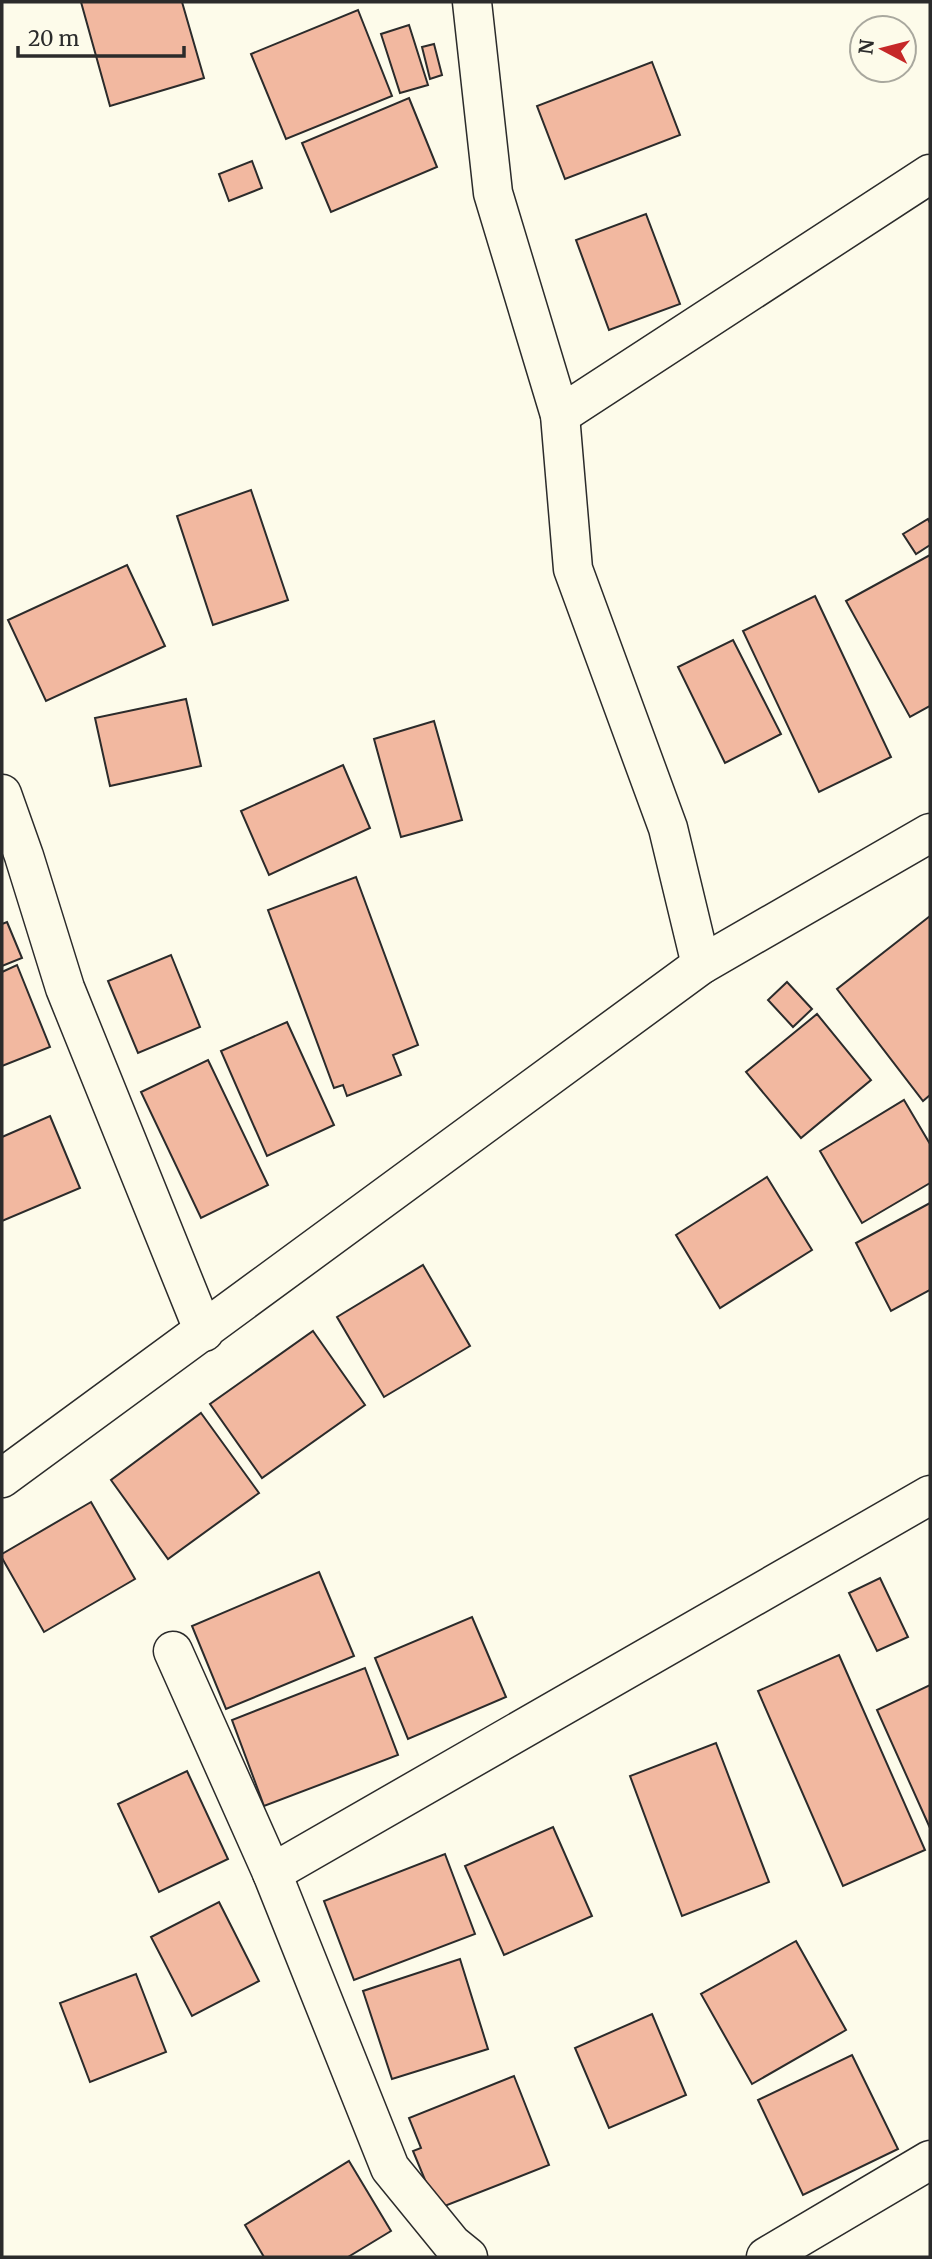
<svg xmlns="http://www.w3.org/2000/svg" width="932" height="2259" font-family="Merriweather,serif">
<rect width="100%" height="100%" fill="#fdfbea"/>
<g fill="#f2b8a0" stroke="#2b2b2b" stroke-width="2">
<path d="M81 2H182L204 78 110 106Z"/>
<path d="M358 10 392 96 286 139 251 54Z"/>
<path d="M409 25 428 85 400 93 381 34Z"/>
<path d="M434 44 442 75 430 79 422 47Z"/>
<path d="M652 62 680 135 565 179 537 106Z"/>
<path d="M409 98 437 167 331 212 302 143Z"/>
<path d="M252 161 262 188 229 201 219 174Z"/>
<path d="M646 214 680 304 609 330 576 240Z"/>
<path d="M251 490 288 600 213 625 177 516Z"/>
<path d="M928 519 930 523V545L916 554 903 534Z"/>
<path d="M930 555V706L910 717 846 601Z"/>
<path d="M127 565 165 646 46 701 8 620Z"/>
<path d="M815 596 891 757 819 792 743 631Z"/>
<path d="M733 640 781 734 725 763 678 667Z"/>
<path d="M186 699 201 766 110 786 95 718Z"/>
<path d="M434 721 462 820 401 837 374 739Z"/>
<path d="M343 765 370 828 269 875 241 811Z"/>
<path d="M356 877 418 1045 393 1055 401 1075 347 1096 343 1085 334 1088 268 910Z"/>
<path d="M930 916V1095L923 1101 837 989Z"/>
<path d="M7 922 22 958 2 966V924Z"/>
<path d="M171 955 200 1027 138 1053 108 981Z"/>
<path d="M17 965 50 1047 2 1066V972Z"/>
<path d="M787 982 812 1009 793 1027 768 1000Z"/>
<path d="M817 1014 871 1080 801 1138 746 1072Z"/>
<path d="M287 1022 334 1125 267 1156 221 1051Z"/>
<path d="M208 1060 268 1185 201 1218 141 1092Z"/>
<path d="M904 1100 930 1144V1183L862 1223 820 1151Z"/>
<path d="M50 1116 80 1188 2 1221V1137Z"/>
<path d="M767 1177 812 1250 720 1308 676 1235Z"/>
<path d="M930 1203V1290L891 1311 856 1243Z"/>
<path d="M423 1265 470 1346 384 1397 337 1317Z"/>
<path d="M313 1331 365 1405 262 1478 210 1404Z"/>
<path d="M201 1413 259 1493 168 1559 111 1480Z"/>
<path d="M91 1502 135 1579 44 1632 2 1558V1554Z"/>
<path d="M319 1572 354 1656 226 1709 192 1626Z"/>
<path d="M880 1578 908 1637 877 1651 849 1593Z"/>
<path d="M472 1617 506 1697 408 1739 375 1658Z"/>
<path d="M839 1655 925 1850 843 1886 758 1691Z"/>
<path d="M365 1668 398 1755 264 1806 232 1720Z"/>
<path d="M930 1685V1828L877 1710Z"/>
<path d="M716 1743 769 1882 682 1916 630 1776Z"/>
<path d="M187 1771 228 1859 159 1892 118 1804Z"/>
<path d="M553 1827 592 1916 504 1955 465 1866Z"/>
<path d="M445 1854 475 1934 354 1980 324 1901Z"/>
<path d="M219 1902 259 1981 192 2016 151 1937Z"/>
<path d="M796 1941 846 2030 752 2084 701 1994Z"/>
<path d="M460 1959 488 2049 392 2079 363 1991Z"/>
<path d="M136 1974 166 2052 90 2082 60 2003Z"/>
<path d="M652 2014 686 2095 609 2128 575 2048Z"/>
<path d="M852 2055 898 2149 803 2195 758 2100Z"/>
<path d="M514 2076 549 2165 437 2209 413 2151 421 2148 409 2118Z"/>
<path d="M349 2161 391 2231 348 2257H264L245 2225Z"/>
</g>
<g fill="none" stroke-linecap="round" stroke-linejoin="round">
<defs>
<g id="minor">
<path d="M472 2 493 193 560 415 573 569 668 828 701 965"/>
<path d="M560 415 930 174"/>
<path d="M2 794 24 856 65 988 204 1332"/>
<path d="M2 1478 701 965 930 833"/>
<path d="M173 1651 272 1873 390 2168 452 2244 468 2257"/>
<path d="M272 1873 930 1495"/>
<path d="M766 2257 930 2160"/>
</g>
</defs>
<use href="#minor" stroke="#2b2b2b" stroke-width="41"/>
<use href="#minor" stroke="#fdfbea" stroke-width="38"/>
</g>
<rect width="932" height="2259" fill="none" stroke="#2b2b2b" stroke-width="7"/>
<g transform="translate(883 49) rotate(277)"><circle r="33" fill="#fdfbea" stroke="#a9a89e" stroke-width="2"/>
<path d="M0-5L12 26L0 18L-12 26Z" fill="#c62828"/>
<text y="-10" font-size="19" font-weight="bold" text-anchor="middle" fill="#2b2b2b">N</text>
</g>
<path d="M18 46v10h166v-10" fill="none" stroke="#2b2b2b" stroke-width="3.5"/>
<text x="28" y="46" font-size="21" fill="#2b2b2b" stroke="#fdfbea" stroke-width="5" paint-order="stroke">20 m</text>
</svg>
